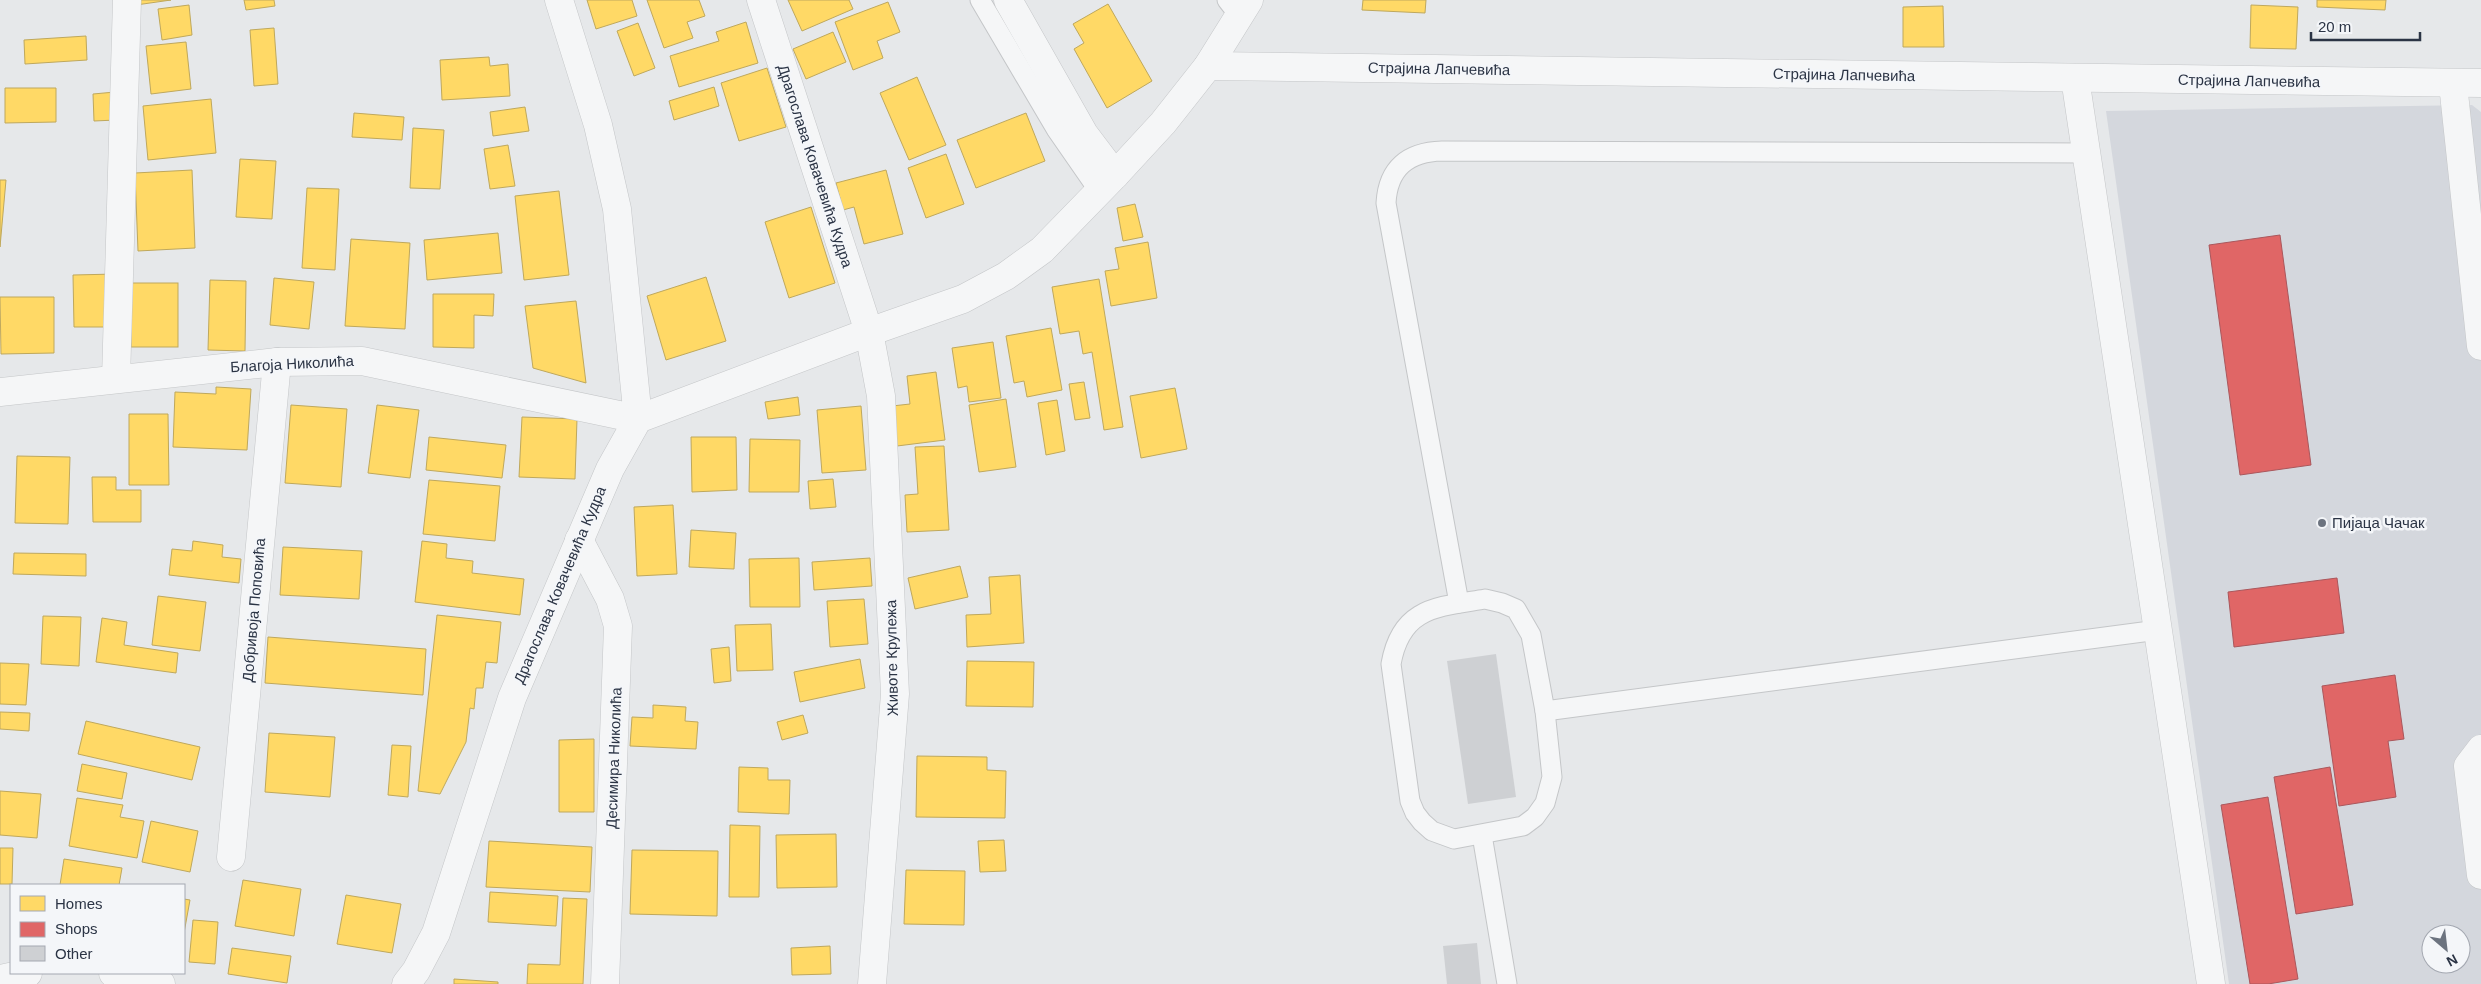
<svg xmlns="http://www.w3.org/2000/svg" width="2481" height="984" font-family="Helvetica,sans-serif">
<rect width="100%" height="100%" fill="#e6e8ea"/>
<path fill="#d4d7dd" fill-rule="evenodd" d="M2472 105 2481 112V984H2229L2106 111ZM2431 934H2461V964H2431Z"/>
<g fill="#ffd966" stroke="#bfa85c">
<path d="M135 0H171L136 5Z"/>
<path d="M244 0H274L275 6 246 10Z"/>
<path d="M587 0H632L637 16 596 29Z"/>
<path d="M647 0H699L705 16 687 22 693 38 664 48Z"/>
<path d="M788 0H849L853 9 802 31Z"/>
<path d="M1363 0H1426L1425 13 1362 10Z"/>
<path d="M2317 0H2386L2385 10 2317 7Z"/>
<path d="M888 2 900 32 877 41 883 58 853 70 835 22Z"/>
<path d="M1108 4 1152 81 1107 108 1074 49 1084 43 1073 24Z"/>
<path d="M189 5 192 35 162 40 158 9Z"/>
<path d="M2251 5 2298 7 2296 49 2250 48Z"/>
<path d="M1943 6 1944 47H1903V7Z"/>
<path d="M746 22 758 63 679 87 670 56 719 41 716 32Z"/>
<path d="M638 23 655 68 634 76 617 31Z"/>
<path d="M274 28 278 84 254 86 250 30Z"/>
<path d="M833 32 846 62 806 79 793 49Z"/>
<path d="M86 36 87 60 25 64 24 40Z"/>
<path d="M186 42 191 89 151 94 146 46Z"/>
<path d="M489 57 490 66 508 64 510 96 442 100 440 60Z"/>
<path d="M767 68 786 127 739 141 721 83Z"/>
<path d="M917 77 946 145 909 160 880 93Z"/>
<path d="M714 87 719 106 674 120 669 101Z"/>
<path d="M5 88H56V122L5 123Z"/>
<path d="M115 92 116 120 94 121 93 94Z"/>
<path d="M211 99 216 153 148 160 143 106Z"/>
<path d="M525 107 529 131 493 136 490 112Z"/>
<path d="M354 113 404 117 402 140 352 137Z"/>
<path d="M1026 113 1045 161 976 188 957 140Z"/>
<path d="M413 128 444 130 440 189 410 188Z"/>
<path d="M508 145 515 186 490 189 484 149Z"/>
<path d="M946 154 964 204 926 218 908 168Z"/>
<path d="M240 159 276 161 272 219 236 217Z"/>
<path d="M192 170 195 248 138 251 135 173Z"/>
<path d="M886 170 903 234 864 244 854 207 843 210 836 183Z"/>
<path d="M0 180H6L0 247Z"/>
<path d="M307 188 339 189 335 270 302 268Z"/>
<path d="M559 191 569 275 524 280 515 196Z"/>
<path d="M1135 204 1143 237 1123 241 1117 208Z"/>
<path d="M811 207 835 283 789 298 765 222Z"/>
<path d="M498 233 502 273 427 280 424 240Z"/>
<path d="M351 239 410 243 405 329 345 326Z"/>
<path d="M1148 242 1157 298 1111 306 1105 271 1119 269 1115 248Z"/>
<path d="M116 274V327H74L73 275Z"/>
<path d="M706 277 726 341 666 360 647 296Z"/>
<path d="M274 278 314 282 309 329 270 325Z"/>
<path d="M1099 279 1123 427 1104 430 1092 352 1083 354 1079 331 1060 334 1052 287Z"/>
<path d="M210 280 246 281 245 351 208 350Z"/>
<rect x="131" y="283" width="47" height="64"/>
<path d="M433 294H494L493 316 474 315V348L433 347Z"/>
<path d="M0 297H54V353L1 354Z"/>
<path d="M576 301 586 383 533 368 525 306Z"/>
<path d="M1051 328 1062 390 1027 397 1024 381 1014 383 1006 336Z"/>
<path d="M993 342 1001 398 969 402 967 386 958 388 952 348Z"/>
<path d="M936 372 945 440 897 446 892 406 910 404 907 376Z"/>
<path d="M1084 382 1090 418 1075 420 1069 384Z"/>
<path d="M216 387 251 389 247 450 173 447 175 392 216 394Z"/>
<path d="M1175 388 1187 449 1141 458 1130 396Z"/>
<path d="M798 397 800 415 768 419 765 402Z"/>
<path d="M1006 399 1016 467 979 472 969 405Z"/>
<path d="M1057 400 1065 451 1046 455 1038 403Z"/>
<path d="M291 405 347 409 341 487 285 483Z"/>
<path d="M377 405 419 410 410 478 368 473Z"/>
<path d="M861 406 866 470 822 473 817 410Z"/>
<path d="M129 414H168L169 485H129Z"/>
<path d="M522 417 577 419 575 479 519 477Z"/>
<path d="M429 437 506 445 502 478 426 470Z"/>
<path d="M691 437H736L737 490 692 492Z"/>
<path d="M750 439 800 440 799 492H749Z"/>
<path d="M944 446 949 530 907 532 905 495 918 494 915 447Z"/>
<path d="M17 456 70 457 68 524 15 523Z"/>
<path d="M92 477H116V490H141V522H93Z"/>
<path d="M833 479 836 507 810 509 808 481Z"/>
<path d="M429 480 500 486 495 541 423 534Z"/>
<path d="M673 505 677 574 637 576 634 507Z"/>
<path d="M691 530 736 533 734 569 689 567Z"/>
<path d="M193 541 223 545 222 557 241 559 239 583 169 575 172 549 192 551Z"/>
<path d="M422 541 447 544 446 558 473 561 472 573 524 579 520 615 415 602Z"/>
<path d="M283 547 362 551 359 599 280 595Z"/>
<path d="M14 553 86 554V576L13 574Z"/>
<path d="M799 558 800 607H750L749 559Z"/>
<path d="M870 558 872 586 814 590 812 562Z"/>
<path d="M960 566 968 597 915 609 908 578Z"/>
<path d="M1020 575 1024 643 967 647 966 615 991 614 989 577Z"/>
<path d="M158 596 206 602 200 651 152 645Z"/>
<path d="M864 599 868 644 830 647 827 601Z"/>
<path d="M437 615 501 622 497 663 486 662 483 688H476L474 709 470 708 466 742 440 794 418 791Z"/>
<path d="M43 616 81 617 79 666 41 664Z"/>
<path d="M102 618 127 622 124 645 178 653 176 673 96 662Z"/>
<path d="M771 624 773 670 737 671 735 625Z"/>
<path d="M268 637 426 649 423 695 265 683Z"/>
<path d="M729 647 731 681 714 683 711 649Z"/>
<path d="M860 659 865 688 800 702 794 672Z"/>
<path d="M967 661 1034 662 1033 707 966 706Z"/>
<path d="M0 663 29 664 26 705 0 704Z"/>
<path d="M653 705 686 707 685 721 698 722 696 749 630 746 632 717 653 718Z"/>
<path d="M0 712 30 713 29 731 0 729Z"/>
<path d="M803 715 808 733 782 740 777 722Z"/>
<path d="M86 721 200 747 192 780 78 754Z"/>
<path d="M269 733 335 737 330 797 265 792Z"/>
<path d="M594 739V812H559V740Z"/>
<path d="M392 745 411 746 408 797 388 795Z"/>
<path d="M917 756 987 757V770L1006 771 1005 818 916 817Z"/>
<path d="M82 764 127 773 122 799 77 791Z"/>
<path d="M739 767 768 768V780H790L789 814 738 812Z"/>
<path d="M0 791 41 794 37 838 0 835Z"/>
<path d="M77 798 123 805 120 817 144 821 137 858 69 846Z"/>
<path d="M151 821 198 831 190 872 142 862Z"/>
<path d="M730 825 760 826 759 897H729Z"/>
<path d="M836 834 837 887 777 888 776 835Z"/>
<path d="M1004 840 1006 871 980 872 978 841Z"/>
<path d="M489 841 592 847 590 892 486 887Z"/>
<path d="M0 848H13L12 884H0Z"/>
<path d="M632 850 718 851 717 916 630 914Z"/>
<path d="M64 859 122 868 119 885H60Z"/>
<path d="M906 870 965 871 964 925 904 924Z"/>
<path d="M243 880 301 889 294 936 235 926Z"/>
<path d="M490 892 558 896 556 926 488 922Z"/>
<path d="M346 895 401 904 392 953 337 944Z"/>
<path d="M563 898 587 899 583 984H527L528 964 560 965Z"/>
<path d="M184 899 190 900 184 933Z"/>
<path d="M193 920 218 922 215 964 189 962Z"/>
<path d="M830 946 831 974 792 975 791 948Z"/>
<path d="M232 948 291 956 287 983 228 974Z"/>
<path d="M454 979 498 982V984H454Z"/>
</g>
<g fill="#e06666" stroke="#aa575c">
<path d="M2280 235 2311 465 2240 475 2209 245Z"/>
<path d="M2337 578 2344 633 2234 647 2228 592Z"/>
<path d="M2395 675 2404 739 2388 741 2396 797 2339 806 2322 686Z"/>
<path d="M2330 767 2353 905 2296 914 2274 777Z"/>
<path d="M2268 797 2298 979 2268 984H2250L2221 805Z"/>
</g>
<g fill="#ced0d3">
<path d="M1496 654 1516 797 1468 804 1447 661Z"/>
<path d="M1477 943 1481 984H1447L1443 946Z"/>
</g>
<g fill="none" stroke-linecap="round" stroke-linejoin="round">
<defs>
<g id="lane">
<path d="M980 0 1056 129 1099 191"/>
<path d="M1227 0 1238 14"/>
<path d="M1485 599 1502 603 1516 609 1531 635 1545 711 1552 777 1545 803 1535 817 1523 826 1454 839 1432 831 1422 822 1415 813 1410 801 1391 664C1401 607 1437 607 1485 599Z"/>
<path d="M1459 603 1386 203C1388 168 1408 152 1442 151L2086 153"/>
<path d="M1545 711 2158 630"/>
<path d="M1482 835 1507 984"/>
</g>
<g id="street">
<path d="M761 0 869 332 881 396 895 694 872 984"/>
<path d="M1008 0 1084 134 1115 175"/>
<path d="M1208 66 2481 83"/>
<path d="M2075 78 2211 984"/>
<path d="M2453 84 2481 346"/>
<path d="M116 379 127 0"/>
<path d="M0 392 277 362 362 361 638 419 617 209 598 125 559 0"/>
<path d="M579 540 610 599 618 626 605 984"/>
<path d="M2481 749 2468 766 2481 875"/>
<path d="M231 857 277 362"/>
<path d="M113 973 161 984"/>
<path d="M0 979 28 973"/>
<path d="M406 984 416 971 436 933 512 698 610 469 638 419 869 332 963 299 1006 276 1042 250 1115 175 1163 123 1208 66 1249 0"/>
</g>
</defs>
<use href="#lane" stroke="#c4c6c8" stroke-width="21"/>
<use href="#street" stroke="#c4c6c8" stroke-width="29"/>
<use href="#lane" stroke="#f5f6f7" stroke-width="19"/>
<use href="#street" stroke="#f5f6f7" stroke-width="28"/>
</g>
<circle fill="#6c737f" stroke="#f4f6f9" stroke-width="2" cx="2322" cy="523" r="5"/>
<g text-anchor="middle" stroke-width="5" stroke-linejoin="round" paint-order="stroke">
<g font-size="15" fill="#2b3445" stroke="#f4f6f9">
<text transform="translate(1439 69) rotate(1)" y="5">Страјина Лапчевића</text>
<text transform="translate(1844 75) rotate(1)" y="5">Страјина Лапчевића</text>
<text transform="translate(2249 81) rotate(1)" y="5">Страјина Лапчевића</text>
<text transform="translate(815 166) rotate(72)" y="5">Драгослава Ковачевића Кудра</text>
<text transform="translate(292 364) rotate(-3)" y="5">Благоја Николића</text>
<text transform="translate(560 585) rotate(-67)" y="5">Драгослава Ковачевића Кудра</text>
<text transform="translate(254 610) rotate(-85)" y="5">Добривоја Поповића</text>
<text transform="translate(892 658) rotate(-91)" y="5">Животе Крупежа</text>
<text transform="translate(614 758) rotate(-88)" y="5">Десимира Николића</text>
</g>
<g font-size="15" fill="#2b3445" stroke="#f4f6f9" text-anchor="start">
<text x="2332" y="528">Пијаца Чачак</text>
</g>
</g>
<rect x="10" y="884" width="175" height="90" fill="#f4f6f9" stroke="#a4a8b1"/>
<rect x="20" y="896" width="25" height="15" fill="#ffd966" stroke="#a4a8b1"/>
<text x="55" y="909" font-size="15" fill="#2b3445">Homes</text>
<rect x="20" y="922" width="25" height="15" fill="#e06666" stroke="#a4a8b1"/>
<text x="55" y="934" font-size="15" fill="#2b3445">Shops</text>
<rect x="20" y="946" width="25" height="15" fill="#ced0d3" stroke="#a4a8b1"/>
<text x="55" y="959" font-size="15" fill="#2b3445">Other</text>
<g transform="translate(2446 949) rotate(152)"><circle r="24" fill="#f4f6f9" stroke="#a4a8b1"/>
<path d="M0-4L9 19L0 12L-9 19Z" fill="#6c737f"/>
<text y="-8" font-size="14" font-weight="bold" text-anchor="middle" fill="#2b3445">N</text>
</g>
<path d="M2311 32v8h109v-8" fill="none" stroke="#2b3445" stroke-width="2.5"/>
<text x="2318" y="32" font-size="15" fill="#2b3445" stroke="#f4f6f9" stroke-width="4" paint-order="stroke">20 m</text>
</svg>
